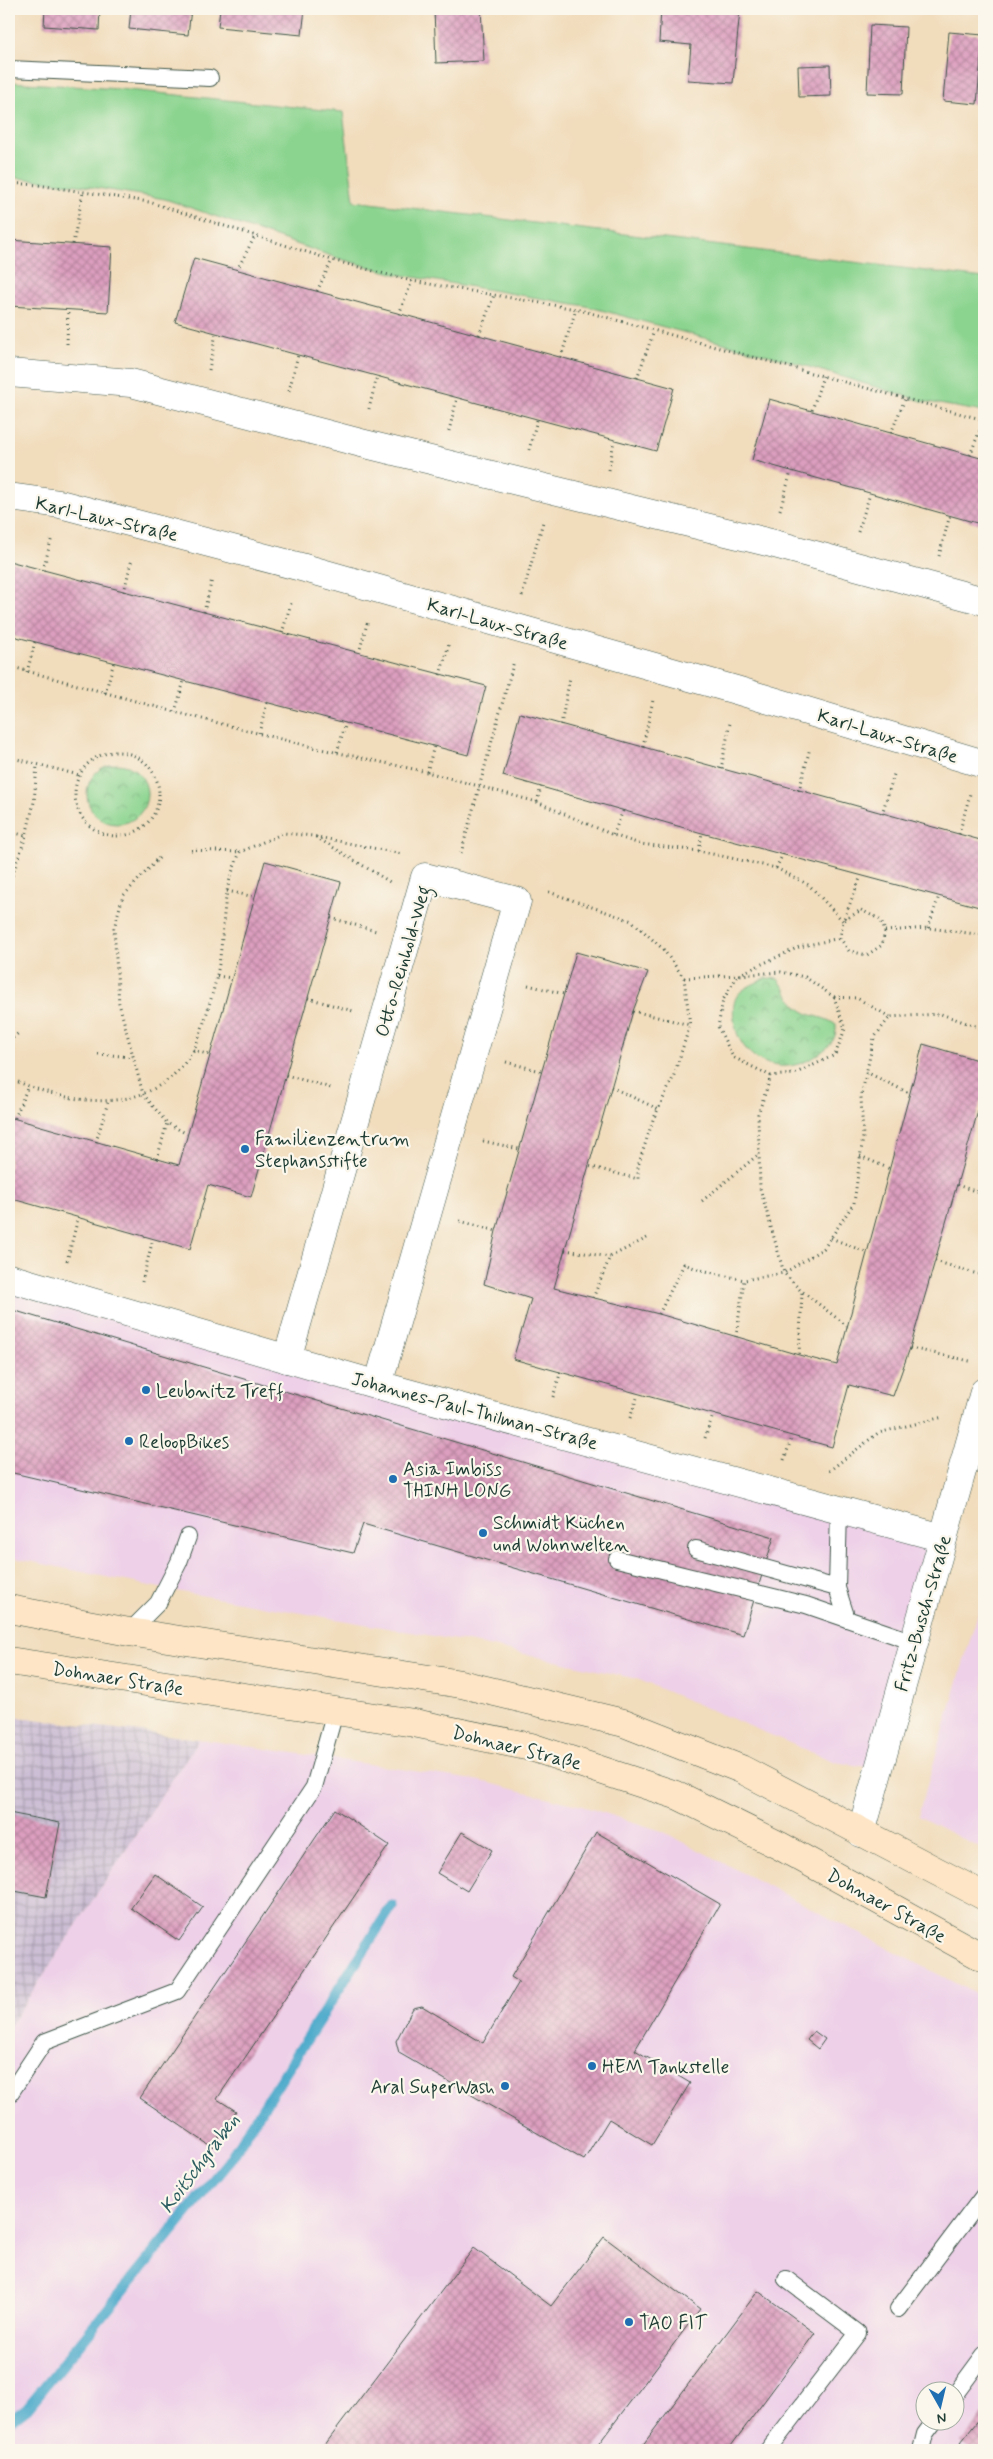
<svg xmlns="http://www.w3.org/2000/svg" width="993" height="2459" font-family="Mynerve,sans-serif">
<defs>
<pattern id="industrial-grid" width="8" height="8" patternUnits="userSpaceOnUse" patternTransform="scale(1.25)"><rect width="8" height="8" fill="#ccbed4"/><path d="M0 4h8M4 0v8" fill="none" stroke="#a59cad"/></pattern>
<pattern id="park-crowns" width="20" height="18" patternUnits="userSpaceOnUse" patternTransform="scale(1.25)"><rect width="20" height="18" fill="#8bd48f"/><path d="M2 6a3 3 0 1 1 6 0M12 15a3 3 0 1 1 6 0" fill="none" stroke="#71ad76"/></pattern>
<pattern id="building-cross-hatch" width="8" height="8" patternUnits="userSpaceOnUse" patternTransform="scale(1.25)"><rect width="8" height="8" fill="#dd9fbf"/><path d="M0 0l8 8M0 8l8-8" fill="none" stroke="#b3839c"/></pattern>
</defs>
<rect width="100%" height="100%" fill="#fbf7ec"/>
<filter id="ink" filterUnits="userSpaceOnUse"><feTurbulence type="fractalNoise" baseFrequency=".02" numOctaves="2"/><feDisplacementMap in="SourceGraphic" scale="10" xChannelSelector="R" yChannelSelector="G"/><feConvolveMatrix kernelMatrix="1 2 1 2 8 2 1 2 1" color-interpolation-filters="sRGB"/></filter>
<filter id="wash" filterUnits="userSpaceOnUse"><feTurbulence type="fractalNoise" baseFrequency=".0096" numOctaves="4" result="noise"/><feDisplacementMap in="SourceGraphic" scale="20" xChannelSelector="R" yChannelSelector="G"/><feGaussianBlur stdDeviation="1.12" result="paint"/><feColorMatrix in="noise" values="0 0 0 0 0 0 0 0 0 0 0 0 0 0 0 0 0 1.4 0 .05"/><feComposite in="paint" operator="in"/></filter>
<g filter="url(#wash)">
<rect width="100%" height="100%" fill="#f1dcbb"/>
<g fill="#eed0e8" fill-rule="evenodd">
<path d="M9 1278 943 1538 867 1767 835 1762 637 1679 479 1644 165 1589 9 1557Z"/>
<path d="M984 1593V1850L918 1816Z"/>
<path d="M199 1739 481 1781 582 1806 662 1831 984 1998V2450H9V2027ZM926 2392H956V2422H926Z"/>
</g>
<path fill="url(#industrial-grid)" d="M9 1716 199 1739 9 2027Z"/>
<path fill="#8bd48f" stroke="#558862" d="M9 82 119 89 343 112 354 201 984 278V412L922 401 786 360 586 306 395 274 337 258 165 199 78 185 9 177Z"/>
<g fill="url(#park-crowns)" stroke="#558862">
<circle cx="117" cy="794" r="30"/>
<path d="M766 978 778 979C786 989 791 1004 803 1011 814 1018 825 1016 836 1025 837 1039 830 1046 820 1053 785 1080 739 1064 734 1019 733 1012 733 1002 737 996 743 987 757 983 766 978Z"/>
</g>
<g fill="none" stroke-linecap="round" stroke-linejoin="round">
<path stroke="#4daacb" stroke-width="11" d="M9 2422 27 2408 228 2162 392 1906"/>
</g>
<g id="blocks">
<g fill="url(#building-cross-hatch)">
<path d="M45 9H100L99 30 44 26Z"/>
<path d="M131 9H191L188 35 129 29Z"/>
<path d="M220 9H305L302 35 218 27Z"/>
<path d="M434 9H481L484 61 436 63Z"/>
<path d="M661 9H740L733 83 688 80 691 45 659 42Z"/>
<path d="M870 25 906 27 903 94 867 93Z"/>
<path d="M949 32 983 35 977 104 943 101Z"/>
<path d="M830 65 831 96 799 97 798 66Z"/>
<path d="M9 240 112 247 108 312 9 306Z"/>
<path d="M194 258 674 388 656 451 175 322Z"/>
<path d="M769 399 984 459V525L752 460Z"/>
<path d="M9 561 486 686 468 755 9 635Z"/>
<path d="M520 713 984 841 983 908 702 833 503 776Z"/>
<path d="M265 861 341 882 251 1197 208 1185 190 1249 9 1198V1117L179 1165Z"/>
<path d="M576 952 648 972 633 1011 554 1288 659 1314 799 1355 837 1365 923 1044 984 1062V1090L978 1111 910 1348 893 1396 849 1385 832 1447 513 1359 531 1299 484 1284 496 1231Z"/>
<path d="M9 1309 774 1537 743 1635 363 1524 353 1553 9 1472Z"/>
<path d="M335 1809 389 1845 217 2099 236 2111 212 2147 140 2098Z"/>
<path d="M9 1813 60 1823 46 1897 9 1890Z"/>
<path d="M462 1832 492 1850 467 1891 437 1873Z"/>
<path d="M596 1832 720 1904 635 2050 690 2083 652 2145 609 2119 584 2160 399 2053 396 2041 413 2008 422 2006 483 2043 519 1982 511 1977Z"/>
<path d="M155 1874 203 1907 179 1941 131 1908Z"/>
<path d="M814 2031 825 2039 818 2049 807 2040Z"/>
<path d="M604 2237 700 2309 594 2450H321L474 2248 551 2306Z"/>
<path d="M758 2291 815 2333 728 2450H639Z"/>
<path d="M984 2413V2450H971L961 2442Z"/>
</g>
</g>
</g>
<g filter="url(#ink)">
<use href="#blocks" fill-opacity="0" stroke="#3e5548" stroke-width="1"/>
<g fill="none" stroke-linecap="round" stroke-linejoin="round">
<defs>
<g id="service">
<path d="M9 69 210 78"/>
<path d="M696 1549 837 1588 839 1509"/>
<path d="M617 1559 806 1605 914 1642"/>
<path d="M837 1588 847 1619"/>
<path d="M129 1632 158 1603 179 1562 188 1537"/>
<path d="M9 2095 44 2042 177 1991 314 1787 335 1712"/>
<path d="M898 2309 984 2195"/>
<path d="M956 2393 984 2355"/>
<path d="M768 2450 858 2333 786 2279"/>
<path d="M921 2450 925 2434 934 2422"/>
</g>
<g id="minor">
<path d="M9 373 131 383 361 443 771 543 984 601"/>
<path d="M9 497 60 504 301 567 736 690 984 764"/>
<path d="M9 1278 378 1385 943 1538"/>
<path d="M287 1359 425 877 517 901 378 1385"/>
<path d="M861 1833 984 1392"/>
</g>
<g id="secondary">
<path d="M9 1609 129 1632 461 1684 624 1723 741 1769 984 1896"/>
<path d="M9 1661 414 1723 531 1747 679 1796 780 1846 984 1958"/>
</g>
</defs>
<use href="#service" stroke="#3e5548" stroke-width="18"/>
<use href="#minor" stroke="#3e5548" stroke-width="29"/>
<use href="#secondary" stroke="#3e5548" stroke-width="29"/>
<g stroke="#3e5548" stroke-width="3" stroke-dasharray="1 4" stroke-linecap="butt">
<path d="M9 183 38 185 149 202 332 260 412 281 576 309 984 420"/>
<path d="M73 244 83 192"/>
<path d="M237 270 255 236"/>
<path d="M317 291 332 260"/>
<path d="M399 314 412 281"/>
<path d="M479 335 494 295"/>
<path d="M67 344 68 310"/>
<path d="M561 357 576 309"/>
<path d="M209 370 216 333"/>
<path d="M637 378 654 331"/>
<path d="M289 391 298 355"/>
<path d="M369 409 377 376"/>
<path d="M812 410 823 376"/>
<path d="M449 431 457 398"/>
<path d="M891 433 905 399"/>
<path d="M529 450 537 420"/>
<path d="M970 455 984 420"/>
<path d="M609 470 614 441"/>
<path d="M780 510 791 472"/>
<path d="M858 532 870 494"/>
<path d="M939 556 950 515"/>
<path d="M43 570 52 537"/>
<path d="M124 592 132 558"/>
<path d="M522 596 543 522"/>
<path d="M204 612 212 579"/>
<path d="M282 633 292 600"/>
<path d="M359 653 368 620"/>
<path d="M9 666 175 712 316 748 427 772 537 802 613 835 640 844 699 851 776 868 809 885 843 921 861 876"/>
<path d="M27 672 35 642"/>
<path d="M440 675 449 644"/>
<path d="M105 693 114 662"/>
<path d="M175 712 184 681"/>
<path d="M561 725 570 677"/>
<path d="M259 733 267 703"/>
<path d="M643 746 653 700"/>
<path d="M337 752 346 723"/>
<circle cx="117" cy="794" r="42"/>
<path d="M9 757 79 775"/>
<path d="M721 769 730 723"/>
<path d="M427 772 434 746"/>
<path d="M799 791 810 748"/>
<path d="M537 802 541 787"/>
<path d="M882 814 895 771"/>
<path d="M9 831 26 836"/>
<path d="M959 834 970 794"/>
<path d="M613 835 623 811"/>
<path d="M316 837 390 882"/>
<path d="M191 850 240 852"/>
<path d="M699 851 702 833"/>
<path d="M461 853 514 661"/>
<path d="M155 861 159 858 123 896 114 928 119 1003 143 1094 167 1123 187 1134"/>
<path d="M776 868 783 854"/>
<path d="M9 885 26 836 34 802 37 765"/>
<path d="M227 891 255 897"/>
<path d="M549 892 632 921 663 949 684 978 690 1025 673 1078 653 1120 638 1166V1179L588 1166"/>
<path d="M861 910 881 920 885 931 882 945 867 955 849 951 840 938 843 921Z"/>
<path d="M331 918 376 931"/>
<path d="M928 928 939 896"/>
<path d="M885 931 928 928 984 935"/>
<path d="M217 976 232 978"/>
<path d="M684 978 738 975 799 947 840 938"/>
<path d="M528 985 564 994"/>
<path d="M834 997 857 998 890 1017"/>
<path d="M308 998 353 1011"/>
<path d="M633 1011 690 1025"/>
<path d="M9 1041 20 1032"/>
<path d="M193 1050 210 1055"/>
<path d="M98 1054 133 1057"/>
<path d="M506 1062 541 1071"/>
<path d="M866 1072 911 1094"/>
<path d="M286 1075 331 1088"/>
<path d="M771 1076 733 1057 718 1027 723 1000 738 975 781 972 805 977 834 997 845 1029 835 1055 794 1074 771 1076 758 1114 760 1188 784 1273 802 1292 799 1355"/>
<path d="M9 1078C72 1106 151 1119 193 1051 200 1039 214 990 217 975 223 947 222 919 227 892 229 878 235 865 240 852L284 833 313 836 402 854"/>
<path d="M611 1087 658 1109"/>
<path d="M978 1111 984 1113"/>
<path d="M15 1118 28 1086"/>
<path d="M483 1141 519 1149"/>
<path d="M96 1142 108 1102"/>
<path d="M263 1154 308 1167"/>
<path d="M860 1156 890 1169"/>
<path d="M157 1159 167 1123"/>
<path d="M957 1185 984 1194"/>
<path d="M702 1201 759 1154"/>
<path d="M460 1221 496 1231"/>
<path d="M831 1238 868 1253"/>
<path d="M565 1250 610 1257"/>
<path d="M67 1261 78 1218"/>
<path d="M935 1261 984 1276"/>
<path d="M142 1282 153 1239"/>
<path d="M803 1292 847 1326"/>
<path d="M593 1298 610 1257 649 1237"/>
<path d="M659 1314 684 1264 697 1269 744 1280 784 1273 824 1248 854 1203 863 1137 861 1097 874 1038 890 1017 941 1014 984 1029"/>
<path d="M736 1337 744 1280"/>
<path d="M910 1348 970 1361"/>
<path d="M553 1397 561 1371"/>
<path d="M630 1418 638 1395"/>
<path d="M705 1438 713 1415"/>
<path d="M784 1460 792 1437"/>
<path d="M829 1471 878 1433 943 1417"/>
</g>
<use href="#service" stroke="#fff" stroke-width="16"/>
<use href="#minor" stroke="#fff" stroke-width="28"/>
<use href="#secondary" stroke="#fde5c5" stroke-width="28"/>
</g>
</g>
<g fill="#1f6fb2" stroke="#fbf7ec" stroke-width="2">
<circle cx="245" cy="1149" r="5"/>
<circle cx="146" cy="1390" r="5"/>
<circle cx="129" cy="1441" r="5"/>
<circle cx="393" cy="1479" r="5"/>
<circle cx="483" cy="1533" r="5"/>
<circle cx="592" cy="2066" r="5"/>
<circle cx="505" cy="2086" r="5"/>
<circle cx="629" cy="2322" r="5"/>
</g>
<g text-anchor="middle" stroke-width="4.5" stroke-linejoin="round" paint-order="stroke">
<g font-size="19" fill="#1f3d34" stroke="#fbf7ec">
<text transform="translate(107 518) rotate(13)" y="7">Karl-Laux-Straße</text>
<text transform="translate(498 623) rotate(16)" y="7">Karl-Laux-Straße</text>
<text transform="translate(888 735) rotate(17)" y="7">Karl-Laux-Straße</text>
<text transform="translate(402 961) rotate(-74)" y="7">Otto-Reinhold-Weg</text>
<text transform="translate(475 1410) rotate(15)" y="7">Johannes-Paul-Thilman-Straße</text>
<text transform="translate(922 1613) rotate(-74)" y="7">Fritz-Busch-Straße</text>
<text transform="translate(118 1678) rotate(9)" y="7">Dohnaer Straße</text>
<text transform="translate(517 1747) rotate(14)" y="7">Dohnaer Straße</text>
<text transform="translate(887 1905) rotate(29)" y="7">Dohnaer Straße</text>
</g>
<g font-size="19" fill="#1f3d34" stroke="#fbf7ec" text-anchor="start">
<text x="255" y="1145">Familienzentrum<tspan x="255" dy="22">Stephansstifte</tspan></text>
<text x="156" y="1397">Leubnitz Treff</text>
<text x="139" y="1448">ReloopBikes</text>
<text x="403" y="1475">Asia Imbiss<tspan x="403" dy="22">THINH LONG</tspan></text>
<text x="493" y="1529">Schmidt Küchen<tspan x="493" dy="22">und Wohnwelten</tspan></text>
<text x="602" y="2073">HEM Tankstelle</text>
<text x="495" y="2093" text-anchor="end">Aral SuperWash</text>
<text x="639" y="2329">TAO FIT</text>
</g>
<g font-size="20" font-style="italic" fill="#2d5e61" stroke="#fbf7ec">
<text transform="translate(199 2163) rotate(-53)" y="7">Koitschgraben</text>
</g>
</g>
<rect width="993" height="2459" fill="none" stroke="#fbf7ec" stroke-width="30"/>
<g transform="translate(940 2406) rotate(172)"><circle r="24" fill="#fbf7ec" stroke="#a3ada2"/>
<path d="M0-4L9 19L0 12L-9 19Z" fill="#1f6fb2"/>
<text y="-8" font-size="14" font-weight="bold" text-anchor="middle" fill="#1f3d34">N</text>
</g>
</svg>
